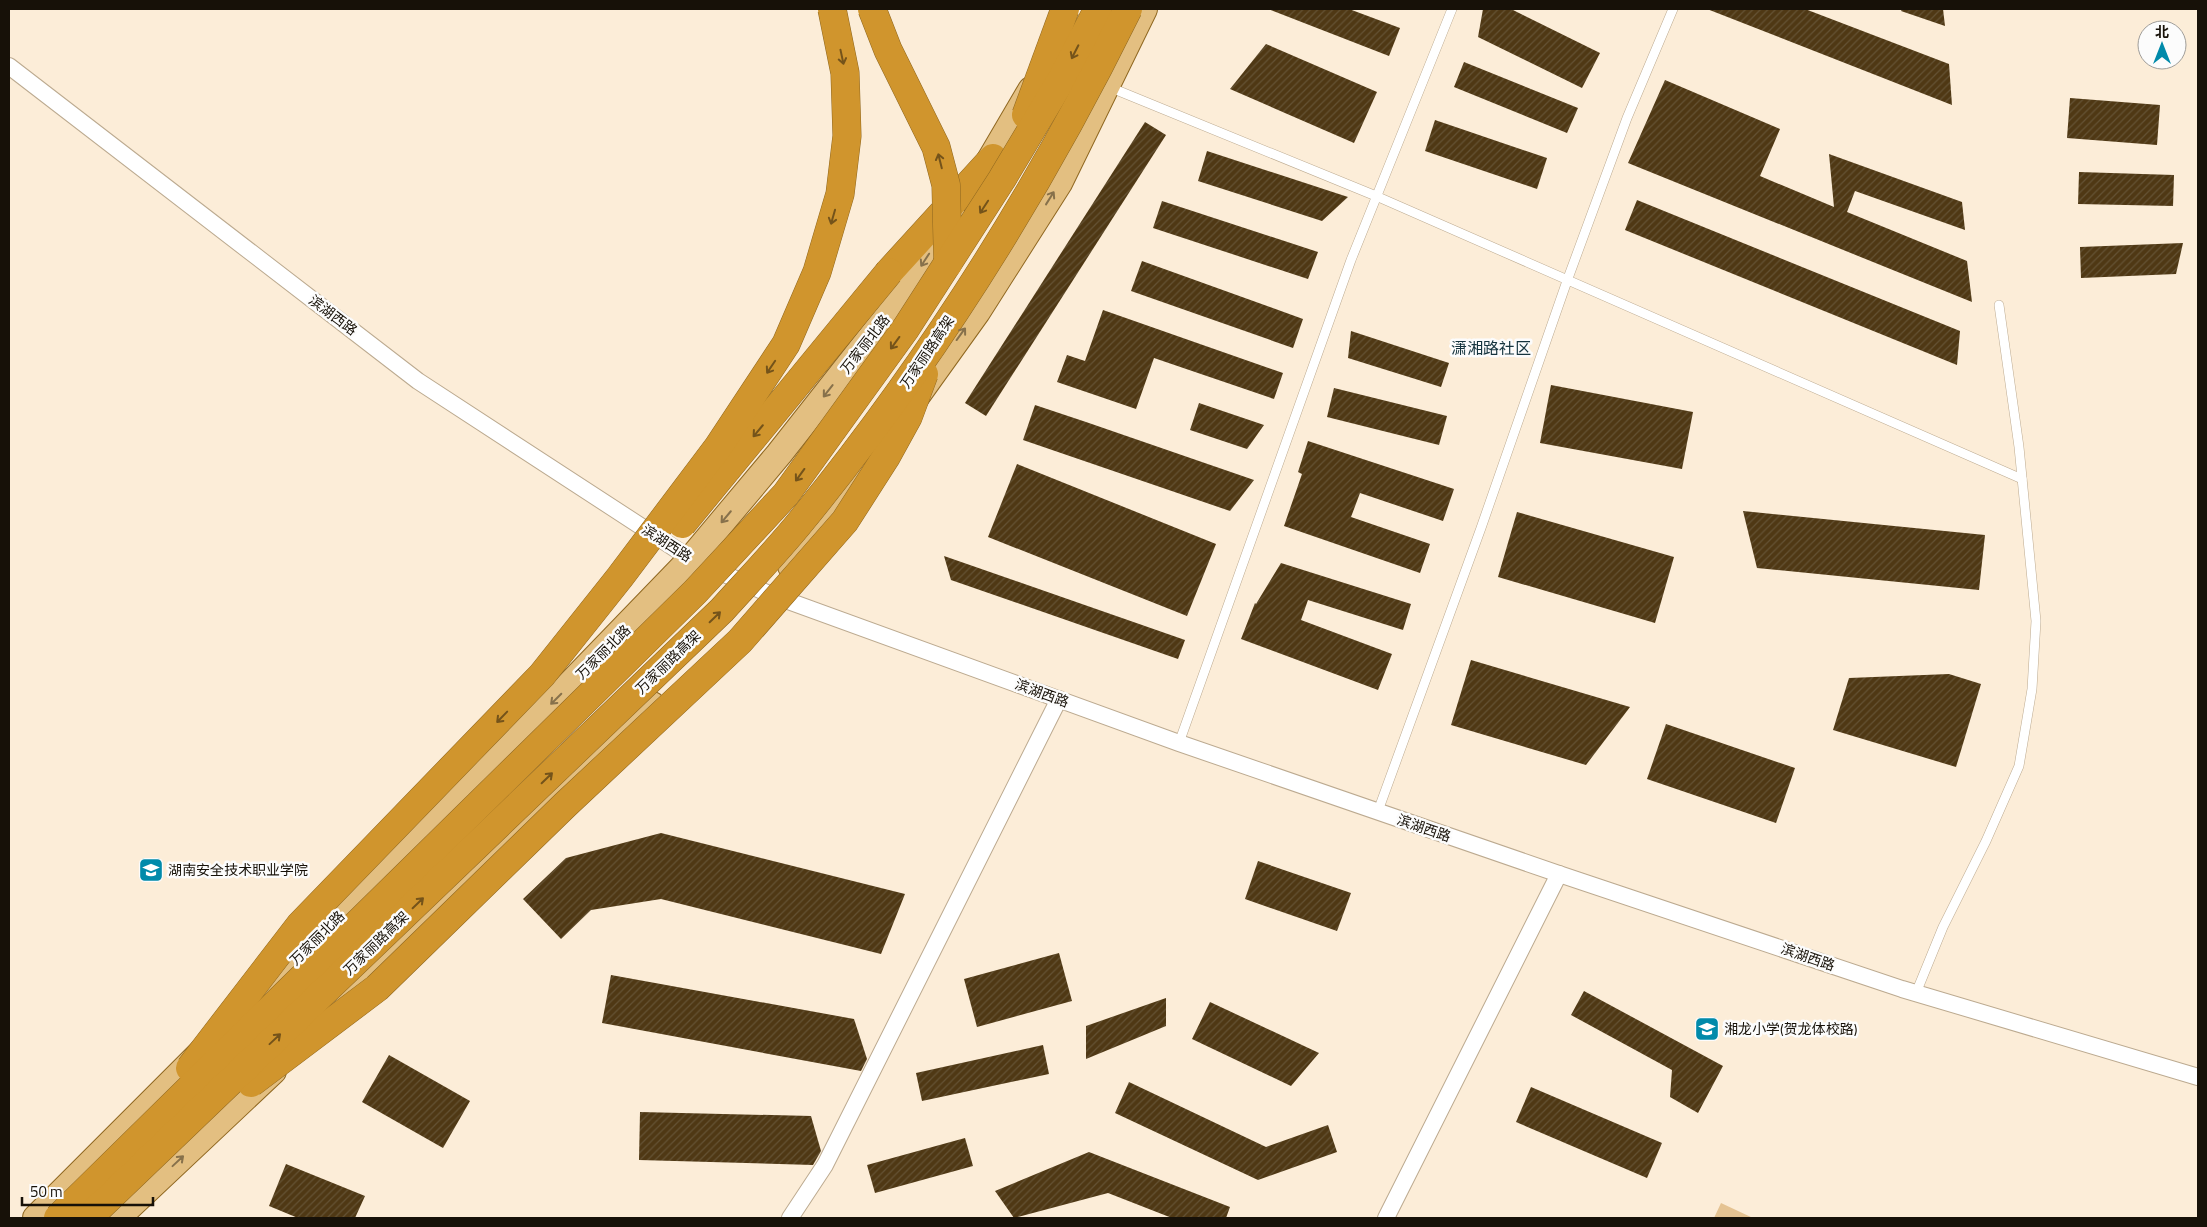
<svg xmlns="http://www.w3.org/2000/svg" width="2207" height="1227" font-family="'Titillium Web','Noto Sans SC',sans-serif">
<defs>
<pattern id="building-hatch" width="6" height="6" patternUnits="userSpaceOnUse" patternTransform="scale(1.25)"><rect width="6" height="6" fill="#4f3814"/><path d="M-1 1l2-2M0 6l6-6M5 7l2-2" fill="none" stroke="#645234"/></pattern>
</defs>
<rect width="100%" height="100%" fill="#fcedd8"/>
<path fill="#e5c392" d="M1721 1203 1753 1218H1714Z"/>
<g fill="url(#building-hatch)">
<path d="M1268 9H1349L1400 28 1389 56Z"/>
<path d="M1483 9H1511L1600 53 1582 88 1478 37Z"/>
<path d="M1707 9H1805L1949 64 1952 105Z"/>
<path d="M1902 9H1943L1945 26 1901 11Z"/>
<path d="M1266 44 1377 92 1354 143 1230 89Z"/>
<path d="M1464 62 1578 108 1567 133 1454 87Z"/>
<path d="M1665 80 1780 129 1760 176 1834 207 1829 154 1962 202 1965 230 1855 191 1847 212 1967 261 1972 302 1628 163Z"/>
<path d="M2070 98 2160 105 2157 145 2067 138Z"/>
<path d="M1435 120 1547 158 1537 189 1425 151Z"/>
<path d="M1145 122 1166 135 986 416 965 403Z"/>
<path d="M1207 151 1348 197 1322 221 1198 181Z"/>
<path d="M2079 172 2174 175 2173 206 2078 204Z"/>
<path d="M1637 200 1960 331 1957 365 1625 230Z"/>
<path d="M1162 201 1318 252 1308 279 1153 228Z"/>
<path d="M2183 243 2176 274 2081 278 2080 247Z"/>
<path d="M1142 261 1303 319 1293 348 1131 291Z"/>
<path d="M1103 310 1283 373 1274 399 1154 358 1136 409 1057 382 1067 355 1085 361Z"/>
<path d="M1351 331 1449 363 1441 387 1348 358Z"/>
<path d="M1551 385 1693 412 1682 469 1540 443Z"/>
<path d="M1334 388 1447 416 1439 445 1327 417Z"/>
<path d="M1199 403 1264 425 1247 449 1190 430Z"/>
<path d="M1035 405 1086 422 1254 480 1230 511 1023 440Z"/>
<path d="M1308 441 1454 489 1443 521 1360 493 1351 517 1430 544 1420 573 1284 526 1302 474 1298 472Z"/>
<path d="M1017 464 1216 544 1187 616 988 537Z"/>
<path d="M1743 511 1985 535 1979 590 1757 568Z"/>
<path d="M1517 512 1674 557 1655 623 1498 577Z"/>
<path d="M944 556 1185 640 1178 659 951 580Z"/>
<path d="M1281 563 1411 604 1403 630 1308 600 1301 620 1392 654 1378 690 1241 639 1255 603 1256 604Z"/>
<path d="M1471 660 1630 707 1586 765 1451 725Z"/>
<path d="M1949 674 1981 684 1956 767 1833 730 1849 678Z"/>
<path d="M1666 724 1795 768 1776 823 1647 779Z"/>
<path d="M661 833 905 894 881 954 661 899 591 910 561 939 523 899 566 858Z"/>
<path d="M1258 861 1351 893 1337 931 1245 899Z"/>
<path d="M1059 953 1072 1001 977 1027 964 979Z"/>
<path d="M611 975 854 1019 867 1059 861 1071 602 1023Z"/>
<path d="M1584 991 1723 1066 1698 1113 1670 1097 1672 1070 1571 1015Z"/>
<path d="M1166 998V1026L1086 1059V1026Z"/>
<path d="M1210 1002 1319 1053 1291 1086 1192 1039Z"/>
<path d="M1043 1045 1049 1074 922 1101 916 1073Z"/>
<path d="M389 1055 470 1101 443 1148 362 1102Z"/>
<path d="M1129 1082 1266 1147 1328 1125 1337 1152 1258 1180 1115 1113Z"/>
<path d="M1531 1087 1662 1143 1647 1178 1516 1122Z"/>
<path d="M640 1112 811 1116 821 1151 813 1165 639 1160Z"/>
<path d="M965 1138 973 1166 875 1193 867 1165Z"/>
<path d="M1089 1152 1230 1207 1226 1218H1172L1108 1193 1014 1218 995 1191Z"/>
<path d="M286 1164 365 1196 355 1218H298L269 1206Z"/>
</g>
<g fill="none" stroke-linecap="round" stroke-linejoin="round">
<defs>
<g id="lane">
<path d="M1109 87 1376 196 2022 479"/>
<path d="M1179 743 1351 260 1452 9"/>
<path d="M1378 811 1481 528 1567 281 1627 118 1673 9"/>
<path d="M1916 993 1943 927 1986 841 2019 766 2032 689 2036 621 2019 447 1999 305"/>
</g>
<g id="street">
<path d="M9 66 418 381 691 559 769 594 1179 743 1559 874 1902 989 2198 1077"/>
<path d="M790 1218 825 1165 1059 699"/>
<path d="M1386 1218 1559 874"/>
</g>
<g id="primary">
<path d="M980 177 1031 90"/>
<path d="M916 397 977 312 1059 183 1144 9"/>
<path d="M791 566 869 461"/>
<path d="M341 1003 537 811 652 705"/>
<path d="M251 1004 521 735 691 559 779 454 894 308 953 218"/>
<path d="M36 1218 204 1050"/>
<path d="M117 1218 273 1071"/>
</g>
<path id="highway" d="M889 272 993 158"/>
</defs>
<use href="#lane" stroke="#bcaa90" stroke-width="10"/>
<use href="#street" stroke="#bcaa90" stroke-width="18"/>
<use href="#primary" stroke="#8f6720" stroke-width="28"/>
<use href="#highway" stroke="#8f6720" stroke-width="29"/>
<use href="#lane" stroke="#fff" stroke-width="9"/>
<use href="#street" stroke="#fff" stroke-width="16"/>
<use href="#primary" stroke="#e3bf81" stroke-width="26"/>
<use href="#highway" stroke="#d0952d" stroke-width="28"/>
<defs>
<g id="highway-bridge">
<path d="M872 9 888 50 936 147 946 185 948 264"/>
<path d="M1026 115 1065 9"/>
<path d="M682 524 889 272"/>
<path d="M190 1068 300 925 542 675 620 577 718 447 786 344 817 272 840 194 847 136 845 73 832 9"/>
<path d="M251 1083 377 988 565 805 740 641 845 521 886 457 908 417 924 374"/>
<path d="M58 1218 695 592 786 494 906 328 1002 179 1063 77 1098 9"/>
<path d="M88 1218 722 610C749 580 777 551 802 520 930 363 1039 190 1128 9"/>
</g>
</defs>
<use href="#highway-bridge" stroke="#8f6720" stroke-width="29" stroke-linecap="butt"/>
<use href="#highway-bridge" stroke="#d0952d" stroke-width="28"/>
</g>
<defs><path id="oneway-shaft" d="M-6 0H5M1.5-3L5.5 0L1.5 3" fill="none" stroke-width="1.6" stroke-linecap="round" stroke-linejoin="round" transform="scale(1.25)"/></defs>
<g stroke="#74531a">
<use href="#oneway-shaft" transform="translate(1075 52) rotate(117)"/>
<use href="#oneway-shaft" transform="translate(842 57) rotate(78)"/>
<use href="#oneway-shaft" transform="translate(940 161) rotate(-104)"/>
<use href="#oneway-shaft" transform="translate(984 207) rotate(123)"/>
<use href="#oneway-shaft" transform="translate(833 217) rotate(106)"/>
<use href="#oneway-shaft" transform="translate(895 343) rotate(126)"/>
<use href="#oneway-shaft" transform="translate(771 367) rotate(124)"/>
<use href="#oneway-shaft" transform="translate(758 431) rotate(130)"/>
<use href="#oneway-shaft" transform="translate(800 475) rotate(126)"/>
<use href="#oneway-shaft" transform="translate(715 617) rotate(-44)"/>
<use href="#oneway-shaft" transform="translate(502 717) rotate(134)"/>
<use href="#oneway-shaft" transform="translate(547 778) rotate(-44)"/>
<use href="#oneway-shaft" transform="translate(418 903) rotate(-44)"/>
<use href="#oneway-shaft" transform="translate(275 1039) rotate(-43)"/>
</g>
<g stroke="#87714b">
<use href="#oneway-shaft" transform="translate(1050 198) rotate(-58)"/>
<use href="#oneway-shaft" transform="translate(925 260) rotate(123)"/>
<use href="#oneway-shaft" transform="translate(961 334) rotate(-54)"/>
<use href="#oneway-shaft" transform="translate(828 391) rotate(128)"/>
<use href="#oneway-shaft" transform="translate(726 517) rotate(130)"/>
<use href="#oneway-shaft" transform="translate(556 699) rotate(135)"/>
<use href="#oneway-shaft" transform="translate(178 1161) rotate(-43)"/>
</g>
<defs>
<symbol id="university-square" viewBox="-11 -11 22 22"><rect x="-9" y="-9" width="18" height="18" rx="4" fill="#018aaa" stroke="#fcfcfc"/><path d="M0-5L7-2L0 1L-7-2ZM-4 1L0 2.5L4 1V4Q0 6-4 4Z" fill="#fff"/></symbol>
<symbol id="school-square" viewBox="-11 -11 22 22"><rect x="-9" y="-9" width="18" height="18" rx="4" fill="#018aaa" stroke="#fcfcfc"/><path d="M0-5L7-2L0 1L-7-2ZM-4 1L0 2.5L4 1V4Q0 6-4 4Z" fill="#fff"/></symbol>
</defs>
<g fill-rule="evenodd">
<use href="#university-square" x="137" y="856" width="28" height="28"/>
<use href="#school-square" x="1693" y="1015" width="28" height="28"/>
</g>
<g text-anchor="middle" stroke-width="5" stroke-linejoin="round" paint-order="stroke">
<g font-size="14" fill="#171108" stroke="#fcfcfc">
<text transform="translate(333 315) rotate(37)" y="5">滨湖西路</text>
<text transform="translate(865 344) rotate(-52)" y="5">万家丽北路</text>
<text transform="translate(927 352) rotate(-56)" y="5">万家丽路高架</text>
<text transform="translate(667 543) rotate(33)" y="5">滨湖西路</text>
<text transform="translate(603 652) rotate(-45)" y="5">万家丽北路</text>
<text transform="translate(668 662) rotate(-44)" y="5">万家丽路高架</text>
<text transform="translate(1042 693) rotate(20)" y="5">滨湖西路</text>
<text transform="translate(1424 828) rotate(19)" y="5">滨湖西路</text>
<text transform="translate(317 938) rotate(-45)" y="5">万家丽北路</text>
<text transform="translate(376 943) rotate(-44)" y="5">万家丽路高架</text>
<text transform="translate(1808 957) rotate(19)" y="5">滨湖西路</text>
</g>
<g font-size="14" fill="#171108" stroke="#fcfcfc" text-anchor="start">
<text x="168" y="875">湖南安全技术职业学院</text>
<text x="1724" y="1034">湘龙小学(贺龙体校路)</text>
</g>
<g font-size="16" fill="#16343e" stroke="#fcfcfc">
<text x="1491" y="354">潇湘路社区</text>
</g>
</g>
<rect width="2207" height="1227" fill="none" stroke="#171108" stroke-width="20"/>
<g transform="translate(2162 45)"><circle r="24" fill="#fcfcfc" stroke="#a09e9a"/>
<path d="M0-4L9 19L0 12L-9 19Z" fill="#018aaa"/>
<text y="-8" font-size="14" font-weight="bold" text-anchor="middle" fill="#171108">北</text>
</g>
<path d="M22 1197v8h131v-8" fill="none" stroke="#171108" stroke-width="2.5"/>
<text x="30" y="1197" font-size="15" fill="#171108" stroke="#fcfcfc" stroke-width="4" paint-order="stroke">50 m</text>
</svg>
